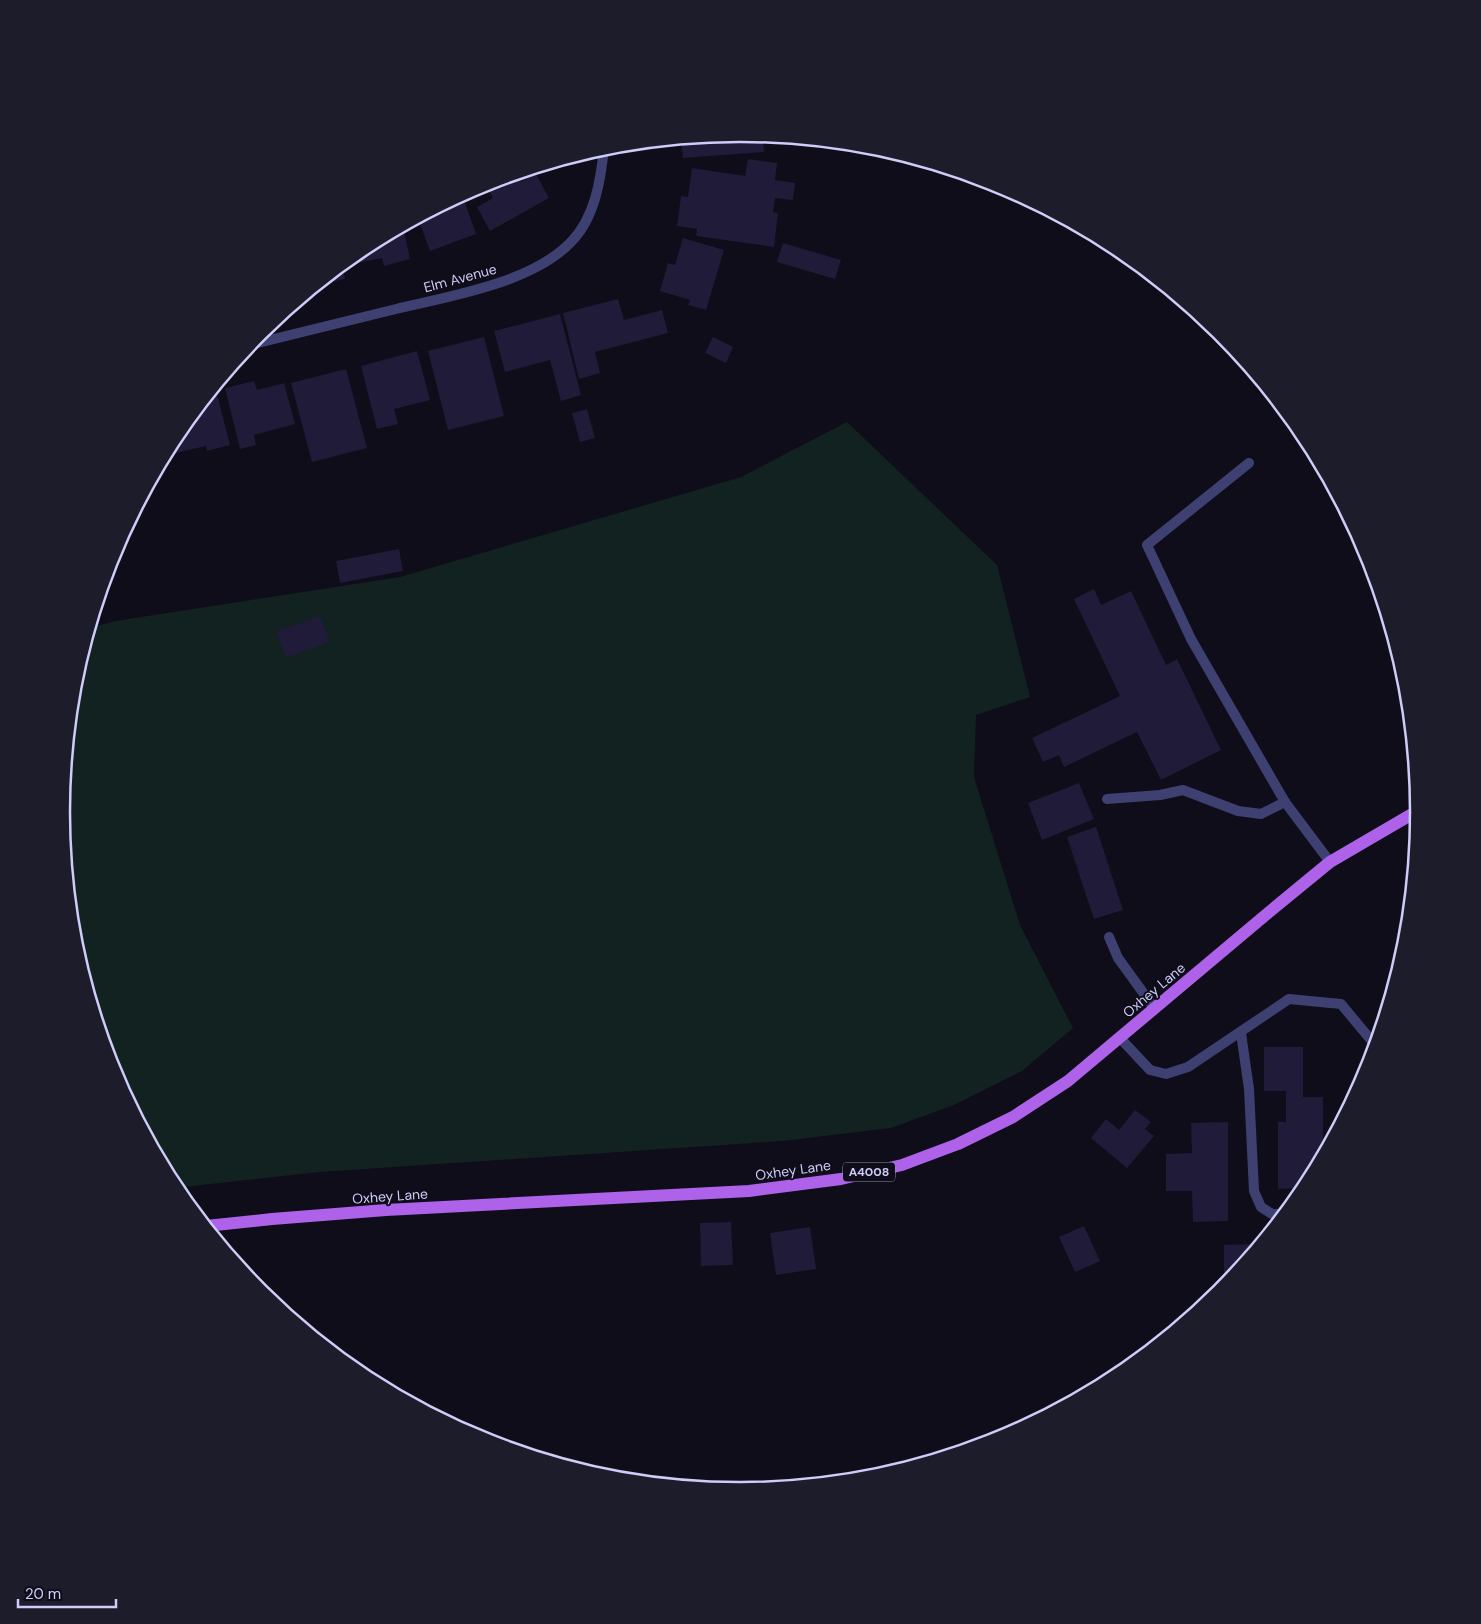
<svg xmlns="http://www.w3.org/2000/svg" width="1481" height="1624" font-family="'DM Sans',sans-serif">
<rect width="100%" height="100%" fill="#0e0d19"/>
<path fill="#112220" d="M847 422 997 565 1030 697 976 715 974 777 1020 925 1073 1028 1022 1071 954 1105 891 1128 783 1141 320 1172 175 1188 113 1072 74 944 61 812 74 679 90 628 115 621 400 577 741 477Z"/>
<g fill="#1f1b38">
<path d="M741 133 763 135 764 152 683 158 681 139Z"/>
<path d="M748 159 777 163 775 180 795 183 793 200 775 198 773 212 778 213 774 247 696 236 697 229 677 226 681 196 688 197 692 168 745 176Z"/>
<path d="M517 173 521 182 536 174 549 198 490 231 477 207 493 198 485 183Z"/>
<path d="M462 194 476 234 430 251 418 218Z"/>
<path d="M403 226 410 259 384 266 382 258 353 264 351 257 363 247Z"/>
<path d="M683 238 724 250 706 310 688 305 690 300 660 291 668 263 675 265Z"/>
<path d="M783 243 841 260 835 279 777 262Z"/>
<path d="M342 265 345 279 317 285Z"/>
<path d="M618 299 624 320 662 310 668 333 595 352 600 373 579 379 563 313Z"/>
<path d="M560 314 581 395 561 401 550 360 505 372 494 331Z"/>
<path d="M484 337 504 416 448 430 428 351Z"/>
<path d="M713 337 733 347 726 363 705 353Z"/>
<path d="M417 351 430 400 394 409 398 424 377 429 361 366Z"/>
<path d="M346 369 367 448 312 462 291 383Z"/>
<path d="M254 381 257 390 284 383 295 424 254 435 256 445 240 449 225 388Z"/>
<path d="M216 390 230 445 207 451 206 446 172 454 170 446 176 434 211 392Z"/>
<path d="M587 409 595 438 580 442 572 413Z"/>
<path d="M399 549 403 571 340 583 336 561Z"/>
<path d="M1094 589 1101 605 1131 591 1166 665 1177 659 1221 750 1161 780 1137 732 1064 767 1059 755 1043 762 1032 738 1120 696 1074 599Z"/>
<path d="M320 616 330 642 286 658 276 631Z"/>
<path d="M1079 783 1094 819 1042 840 1028 803Z"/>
<path d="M1096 827 1123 910 1094 919 1067 837Z"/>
<path d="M1264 1047H1303V1097H1323V1157L1306 1188 1278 1189V1122H1286V1091H1264Z"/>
<path d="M1135 1110 1151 1122 1145 1129 1154 1136 1127 1168 1091 1138 1106 1119 1119 1130Z"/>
<path d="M1228 1122V1221L1193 1222 1192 1191H1166V1154L1192 1153 1191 1123Z"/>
<path d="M731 1222 733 1265 701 1266 700 1223Z"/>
<path d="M1084 1226 1100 1261 1075 1272 1059 1237Z"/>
<path d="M810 1227 816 1269 776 1275 770 1233Z"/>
<path d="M1254 1244V1248H1257L1224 1288V1245Z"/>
</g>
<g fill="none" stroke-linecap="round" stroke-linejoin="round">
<g stroke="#3e4072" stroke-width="10">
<path d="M1249 463 1147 545 1191 639 1285 802 1330 862"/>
<path d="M1107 799 1160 795 1183 790 1238 811 1261 814 1285 802"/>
<path d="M1109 937 1118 958 1155 1009"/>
<path d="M1241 1033 1249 1089 1254 1191 1261 1207 1272 1214H1285"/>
<path d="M1120 1038 1150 1070 1166 1074 1188 1067 1289 999 1341 1004 1376 1046"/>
</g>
<path stroke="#3e4072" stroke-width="10" d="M249 345C298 333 347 321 396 309 450 296 532 283 571 242 595 218 601 179 604 147"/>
<path stroke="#ad62e9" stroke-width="12" d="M206 1226 272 1219 386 1210 749 1191 841 1179 902 1165 958 1144 1013 1117 1068 1081 1268 913 1330 862 1419 810"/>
</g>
<g text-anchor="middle" stroke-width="4" stroke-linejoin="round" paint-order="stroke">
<rect fill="#0e0d19" stroke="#9493b5" stroke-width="1" x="843" y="1162.5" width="52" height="19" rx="4"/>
<g font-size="12" font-weight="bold" fill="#ceccf8">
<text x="869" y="1176">A4008</text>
</g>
<g font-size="14" fill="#ceccf8" stroke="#0e0d19">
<text transform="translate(460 278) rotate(-15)" y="5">Elm Avenue</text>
<text transform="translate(1154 990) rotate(-40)" y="5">Oxhey Lane</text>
<text transform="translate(793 1170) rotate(-8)" y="5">Oxhey Lane</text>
<text transform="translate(390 1196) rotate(-4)" y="5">Oxhey Lane</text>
</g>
</g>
<path d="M0 0H1481V1624H0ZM70 812a670 670 0 1 1 1340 0a670 670 0 1 1-1340 0Z" fill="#1d1c2b" fill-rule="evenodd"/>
<path fill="none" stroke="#ceccf8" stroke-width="2.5" d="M70 812a670 670 0 1 1 1340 0a670 670 0 1 1-1340 0Z"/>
<path d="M18 1599v8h98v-8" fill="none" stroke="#ceccf8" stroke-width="2.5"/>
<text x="25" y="1599" font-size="15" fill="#ceccf8" stroke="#0e0d19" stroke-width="4" paint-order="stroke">20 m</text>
</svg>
